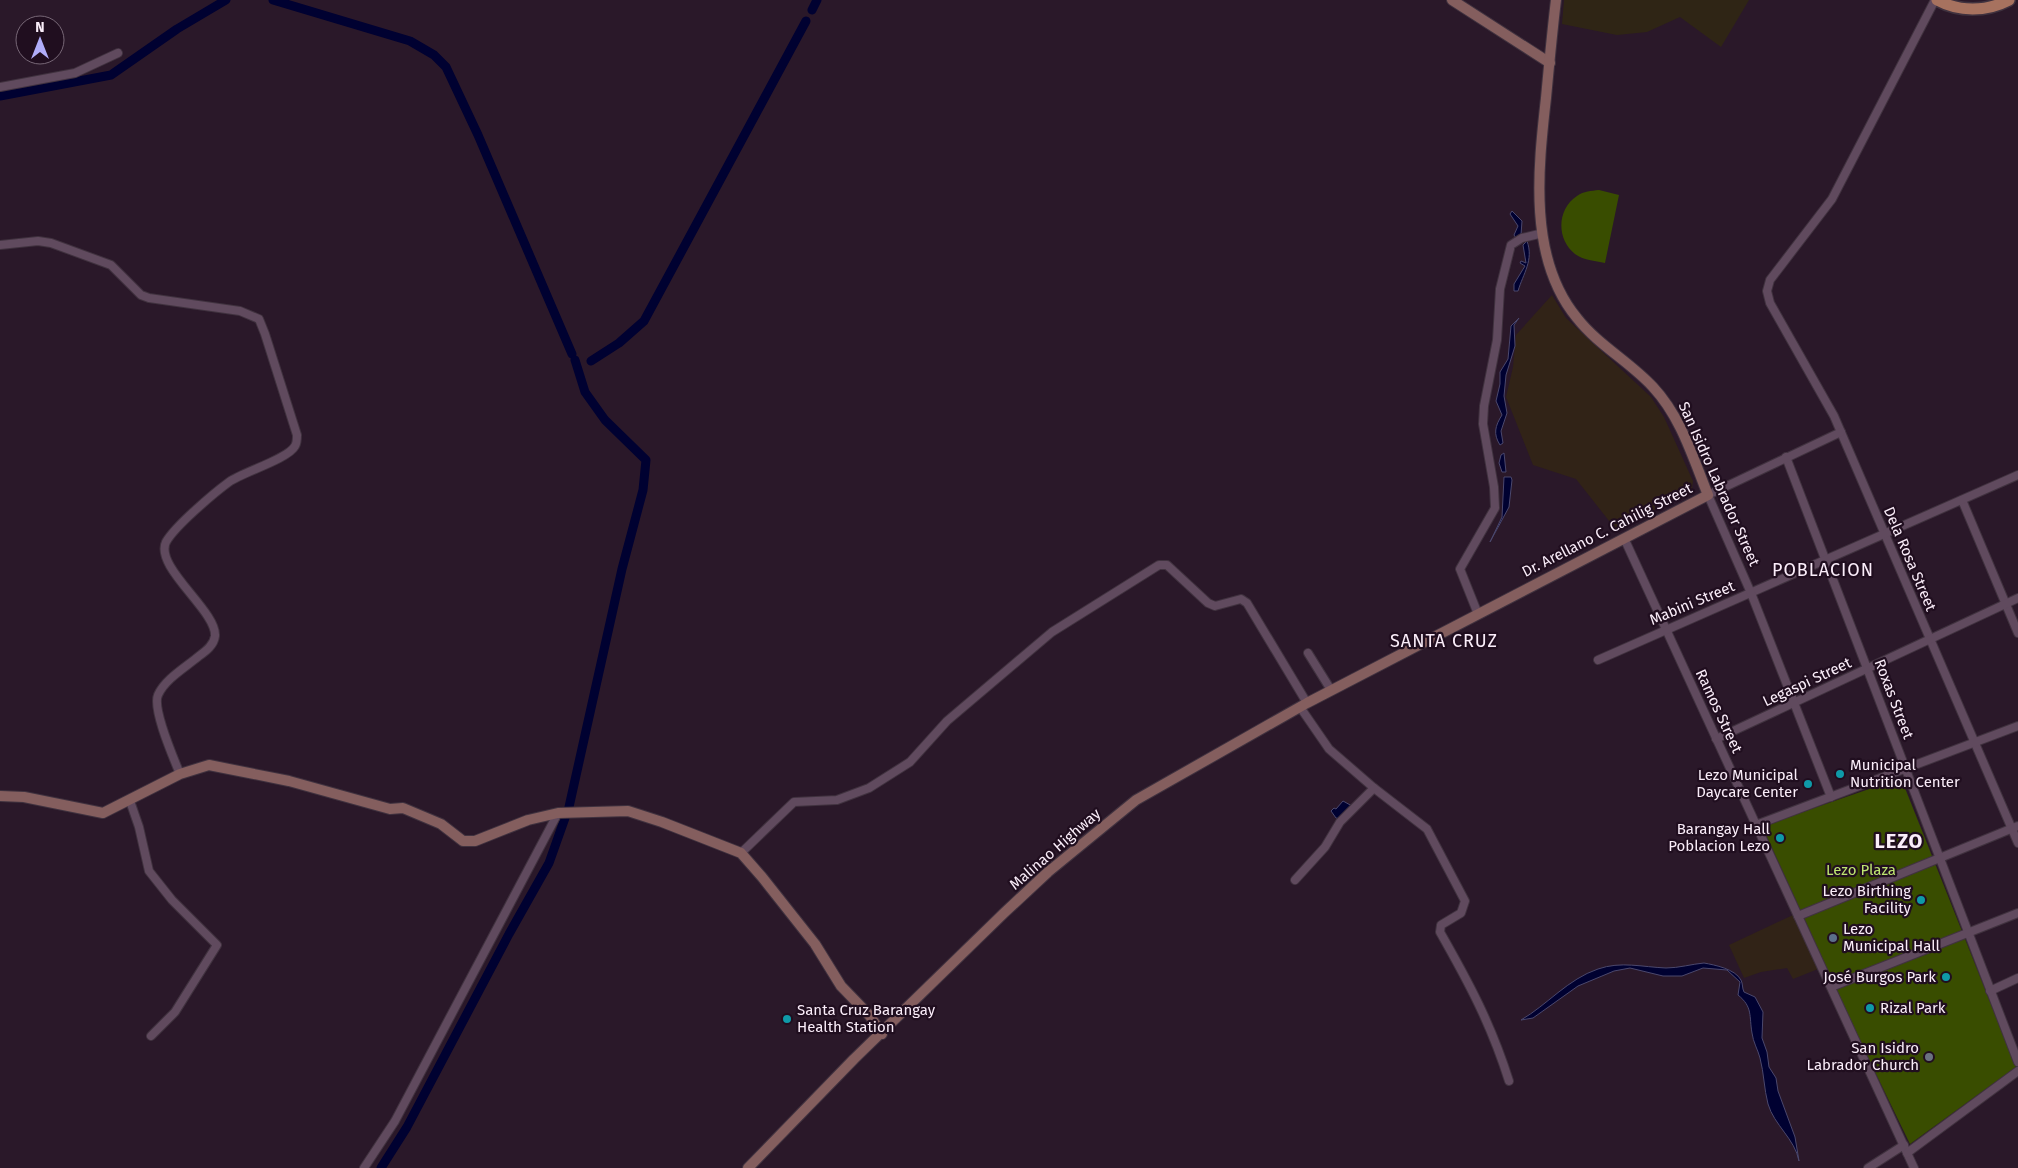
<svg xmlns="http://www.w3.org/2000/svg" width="2018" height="1168" font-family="'Fira Sans',sans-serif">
<rect width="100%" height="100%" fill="#2a1829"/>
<path fill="#2f2515" d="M1564 0H1749L1721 47 1680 17 1647 32 1617 35 1562 24Z"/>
<g fill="#312317">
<path d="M1552 295 1566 318 1651 397 1664 417 1693 481 1692 489 1617 531 1576 479 1533 465 1506 397 1513 367 1516 335Z"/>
<path d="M1793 915 1818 969 1793 979 1787 968 1761 972 1744 978 1729 945Z"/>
</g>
<g fill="#394d00">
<path d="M1599 190 1619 195 1605 263C1595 261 1583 260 1575 254 1556 239 1557 209 1577 196 1584 191 1591 191 1599 190Z"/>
<path d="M1901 778 2016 1067 1910 1144 1860 1041 1762 826Z"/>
</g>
<g fill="#000131" stroke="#4b486d">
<path d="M1512 211 1522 221 1521 235 1516 238 1514 235 1518 226 1510 214Z"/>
<path d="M1527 241C1534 260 1523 274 1518 291H1514V284L1525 266 1520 263 1521 261 1526 263 1523 245Z"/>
<path d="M1519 318 1514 325 1515 346 1506 375 1504 396 1507 413 1501 431 1503 443 1500 445C1493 434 1495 426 1502 415L1496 401 1500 384V372L1508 359 1511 326Z"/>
<path d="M1504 453 1506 472H1502L1499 463 1501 455Z"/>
<path d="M1504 477H1511L1512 480 1509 507 1490 542 1502 517Z"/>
<path d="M1343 801 1352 806 1340 819 1336 818 1331 811 1334 808 1336 809Z"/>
<path d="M1704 963C1715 965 1735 969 1741 980 1743 984 1742 988 1744 992L1755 997 1763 1012 1762 1038 1767 1052 1769 1067 1776 1078 1778 1091 1795 1137 1799 1161C1795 1139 1774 1125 1768 1104 1764 1089 1764 1073 1760 1058 1758 1050 1753 1042 1752 1033 1749 1016 1753 1007 1738 995L1740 982 1727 970 1703 968 1682 976H1663L1630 968 1614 971 1578 986 1533 1018 1521 1020C1547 1005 1568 979 1598 969 1621 961 1642 967 1666 968 1679 968 1692 964 1704 963Z"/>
</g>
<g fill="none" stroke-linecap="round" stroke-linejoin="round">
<g stroke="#000131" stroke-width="9">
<path d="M273 0 410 41 434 55 446 67 478 135 572 354"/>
<path d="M812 10 817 0"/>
<path d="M0 96 111 75 177 29 226 0"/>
<path d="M591 361 619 343 644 321 806 21"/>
<path d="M569 807 622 569 643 490 646 460 605 420 585 392 575 360"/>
<path d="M381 1168 407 1127 509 934 549 863 565 818"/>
</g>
<defs>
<g id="street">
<path d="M1935 0 1832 199 1770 280 1767 291 1770 303 1834 416 2018 843"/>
<path d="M0 87 75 73 118 53"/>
<path d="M0 245 38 241 51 243 111 265 141 295 149 298 240 311 259 319 265 334 297 435C297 438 297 443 295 446 288 459 243 472 229 482 214 493 175 526 166 542 154 567 217 611 215 636 214 645 206 651 199 656 186 667 165 679 158 695 152 709 174 759 180 774"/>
<path d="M1786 457 2018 1062"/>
<path d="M1962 500 2018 633"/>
<path d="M1624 538 1914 1168"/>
<path d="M1478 614 1460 569 1495 508 1494 487 1483 424 1484 406 1497 340 1500 289 1511 245 1522 238 1543 233"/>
<path d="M1308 653 1331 690"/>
<path d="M1598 660 2018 475"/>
<path d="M1300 707 1329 749 1374 788 1427 829 1465 901 1461 913 1441 925 1440 932C1469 983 1491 1024 1509 1081"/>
<path d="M1716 739 2018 598"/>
<path d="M1831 797 1751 593 1708 495 1841 432"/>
<path d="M130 801 139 827 149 871 172 900 217 945 175 1012 151 1036"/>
<path d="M1756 825 2018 726"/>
<path d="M741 853 794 802 837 800 869 788 910 762 947 721 1052 632 1159 565H1167L1208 603 1215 606 1241 599 1247 603 1307 703"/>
<path d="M1295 880 1325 847 1340 822 1374 788"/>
<path d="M1798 916 2018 826"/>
<path d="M1831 987 2018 913"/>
<path d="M1990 991 2018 978"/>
<path d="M1907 1153 2018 1071"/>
<path d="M364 1168 395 1121 558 813"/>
<path d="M1868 1168 1904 1145"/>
</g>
<g id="secondary">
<path d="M1452 0 1550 63"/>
<path d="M0 796 24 797 103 813 180 774 209 765 289 781 390 809 403 808 441 824 463 841H475L528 820 558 813 628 811 662 822 741 853 762 877 815 944 841 986 870 1016 882 1034"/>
<path d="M748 1168 854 1059 1004 913 1048 872 1136 800 1307 703 1708 495C1693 458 1681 417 1653 387 1630 362 1598 345 1577 318 1528 259 1538 169 1546 98 1549 66 1552 33 1556 0"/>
</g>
<path id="primary" d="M1937 0C1959 12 1986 12 2009 0"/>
</defs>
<use href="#street" stroke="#40323f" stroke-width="10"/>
<use href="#secondary" stroke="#40323f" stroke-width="12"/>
<use href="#primary" stroke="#40323f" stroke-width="14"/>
<use href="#street" stroke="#604a5e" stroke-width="8"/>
<use href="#secondary" stroke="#845e5e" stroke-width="10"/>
<use href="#primary" stroke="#a7725f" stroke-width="11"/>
</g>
<g fill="#0f9aa8" stroke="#200e1f" stroke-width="2">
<circle cx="1840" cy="774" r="5"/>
<circle cx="1808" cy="784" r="5"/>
<circle cx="1780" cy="838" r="5"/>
<circle cx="1921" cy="900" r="5"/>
<circle cx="1946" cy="977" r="5"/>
<circle cx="1870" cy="1008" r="5"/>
<circle cx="787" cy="1019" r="5"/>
</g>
<circle fill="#5c6f8a" stroke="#200e1f" stroke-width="2" cx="1833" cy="938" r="5"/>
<circle fill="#6b7280" stroke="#200e1f" stroke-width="2" cx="1929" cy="1057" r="5"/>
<g text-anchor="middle" stroke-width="4.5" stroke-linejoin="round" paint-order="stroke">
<g font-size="15" fill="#faedf9" stroke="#200e1f">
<text transform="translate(1719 484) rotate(66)" y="5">San Isidro Labrador Street</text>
<text transform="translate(1607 530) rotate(-27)" y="5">Dr. Arellano C. Cahilig Street</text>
<text transform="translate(1910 559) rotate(67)" y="5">Dela Rosa Street</text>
<text transform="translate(1692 603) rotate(-23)" y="5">Mabini Street</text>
<text transform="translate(1807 682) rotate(-25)" y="5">Legaspi Street</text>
<text transform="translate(1894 699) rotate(69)" y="5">Roxas Street</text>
<text transform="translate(1719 711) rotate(65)" y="5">Ramos Street</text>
<text transform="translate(1055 849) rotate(-41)" y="5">Malinao Highway</text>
</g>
<g font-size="15" fill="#faedf9" stroke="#200e1f" text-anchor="end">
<text x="1850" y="770" text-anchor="start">Municipal<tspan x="1850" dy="17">Nutrition Center</tspan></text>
<text x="1798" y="780">Lezo Municipal<tspan x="1798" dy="17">Daycare Center</tspan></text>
<text x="1770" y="834">Barangay Hall<tspan x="1770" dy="17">Poblacion Lezo</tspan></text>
<text x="1911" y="896">Lezo Birthing<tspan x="1911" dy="17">Facility</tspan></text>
<text x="1843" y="934" text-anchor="start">Lezo<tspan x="1843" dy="17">Municipal Hall</tspan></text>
<text x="1936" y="982">José Burgos Park</text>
<text x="1880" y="1013" text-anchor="start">Rizal Park</text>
<text x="797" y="1015" text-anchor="start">Santa Cruz Barangay<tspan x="797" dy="17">Health Station</tspan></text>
<text x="1919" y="1053">San Isidro<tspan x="1919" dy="17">Labrador Church</tspan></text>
</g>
<g font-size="15" fill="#bee571" stroke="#200e1f">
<text x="1861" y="875">Lezo Plaza</text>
</g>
<g font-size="18" letter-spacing="1" fill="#faedf9" stroke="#200e1f">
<text x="1823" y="576">POBLACION</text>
<text x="1444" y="647">SANTA CRUZ</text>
</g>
<g font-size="20" font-weight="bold" letter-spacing="1" fill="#faedf9" stroke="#200e1f">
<text x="1899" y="848">LEZO</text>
</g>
</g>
<g transform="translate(40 40)"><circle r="24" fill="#200e1f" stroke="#776776"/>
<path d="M0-4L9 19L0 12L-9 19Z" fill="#b1adfa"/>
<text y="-8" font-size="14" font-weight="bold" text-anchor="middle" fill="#faedf9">N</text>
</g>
</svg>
